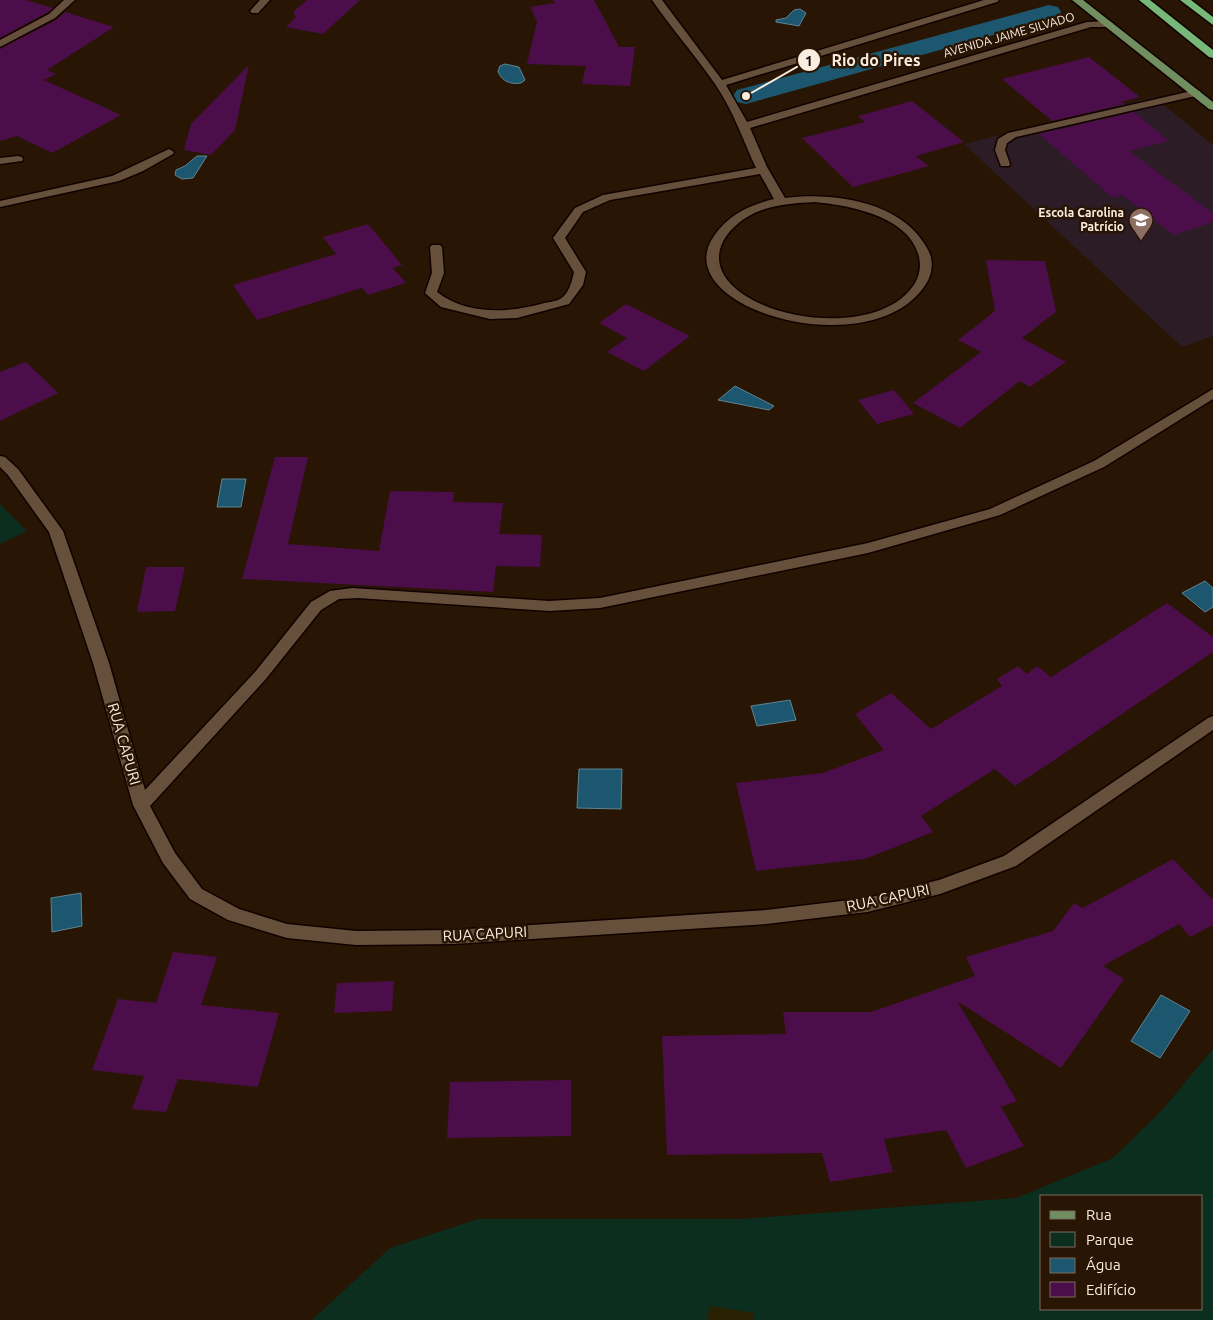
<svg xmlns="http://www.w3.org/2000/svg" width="1213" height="1320" font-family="Ubuntu,sans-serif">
<rect width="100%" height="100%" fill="#291503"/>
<path fill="#2c1c25" d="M1154 97 1213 145V336L1182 347 964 144Z"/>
<g fill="#0b2e1e" fill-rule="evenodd">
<path d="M0 504 27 531 0 544Z"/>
<path d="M1213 1049V1320H312L390 1248 478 1219H741L1016 1198 1113 1158 1162 1110ZM1042 1196H1202V1309H1042Z"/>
</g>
<path fill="#292101" d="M710 1306 754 1313 753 1320H707Z"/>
<g fill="#1c576f" stroke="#5f8491">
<path d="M800 9 806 13 799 26 776 22V20L786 18 794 10Z"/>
<path d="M505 64 519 67 525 80 521 83C511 85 501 81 498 71L500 66Z"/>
<path d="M197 156H207L193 178 182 179 175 175 176 170 185 166Z"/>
<path d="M735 386 774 406 769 410 718 400Z"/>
<path d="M222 479H246L241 507H217Z"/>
<path d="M1205 581 1213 588V607L1205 612 1182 593Z"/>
<path d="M790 700 796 720 757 726 751 706Z"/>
<path d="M579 769H622L621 809 577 808Z"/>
<path d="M81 893 82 926 52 932 51 898Z"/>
<path d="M1161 995 1190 1011 1160 1058 1131 1041Z"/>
</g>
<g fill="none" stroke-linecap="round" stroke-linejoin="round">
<path fill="#1c576f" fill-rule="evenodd" d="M1049 5 1058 7 1061 12 1058 17 746 104 737 102 733 96 737 90Z"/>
</g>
<g fill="#4b0e4b">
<path d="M0 0H26L53 8 48 12 0 38Z"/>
<path d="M307 0H360L323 34 286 27 296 17 293 12Z"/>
<path d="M553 0H594L619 47H635L630 86 582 84 586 66 527 64 537 21 530 7 555 3Z"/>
<path d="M65 12 114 27 47 70 56 74 44 80 121 115 52 153 17 136 0 141V49L56 20Z"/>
<path d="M1089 57 1140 97 1121 102 1125 104 1052 121 1002 79Z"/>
<path d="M249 65 235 130 211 155 184 150 191 124Z"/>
<path d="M912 101 964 142 916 156 929 166 853 187 802 138 865 122 858 116Z"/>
<path d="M1134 112 1169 141 1129 151 1213 213V222L1174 235 1122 195 1113 198 1039 134Z"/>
<path d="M368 224 402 265 393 268 406 283 368 295 362 288 257 320 233 285 336 254 323 237Z"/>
<path d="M986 260 1045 261 1056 312 1022 338 1066 362 1030 387 1020 381 960 428 913 403 981 352 958 340 995 311Z"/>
<path d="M626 304 690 336 644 371 607 352 627 338 599 323Z"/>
<path d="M26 362 58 393 0 421V372Z"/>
<path d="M894 390 914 414 877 424 858 400Z"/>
<path d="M275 457H308L288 544 379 551 390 491 454 492 453 502 503 503 499 534 542 535 540 567 496 566 493 592 242 579Z"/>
<path d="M146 567H185L175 611 137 612Z"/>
<path d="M1167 603 1213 637V652L1056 759 1015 786 995 769 921 816 933 832 865 859 756 871 736 783 823 773 884 750 855 714 891 693 931 729 1002 686 997 679 1018 666 1027 674 1037 666 1051 677Z"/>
<path d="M1173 859 1213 900V925L1190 937 1179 924 1103 966 1124 979 1061 1068 957 1001 1017 1101 1001 1107 1024 1146 966 1168 946 1130 884 1139 893 1172 830 1182 822 1153 667 1155 662 1036 786 1034 783 1012H871L975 976 966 957 1053 931 1074 903 1083 908Z"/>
<path d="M173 952 217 957 201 1005 279 1013 258 1087 178 1079 166 1112 132 1109 144 1076 92 1070 118 999 156 1003Z"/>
<path d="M394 981 392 1011 334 1013 337 983Z"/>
<path d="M571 1080V1136L447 1138 450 1082Z"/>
</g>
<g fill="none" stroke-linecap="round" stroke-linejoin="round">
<defs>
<g id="minor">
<path d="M64 0H75L55 18 0 47V40L49 14Z"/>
<path d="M260 0H270L258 13H252L250 11Z"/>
<path d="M652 0H662L722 80 984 0H999L997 2 726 85 747 122 1087 22 1109 21 1114 24 1109 27H1091L750 128 767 167 785 198C833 192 901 201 927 248 934 259 933 273 926 284 873 368 664 308 714 236 729 214 750 205 774 199L760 174 610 200 583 212 565 238 586 272 583 285 569 304 517 318 490 319 441 307 425 293 432 273 430 247 432 245H440L442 247 444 273 437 292C467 315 507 313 541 304 547 302 555 302 560 299 569 294 572 281 574 272L553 238 575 208 603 195 756 168C743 140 733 110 715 84 695 55 672 29 652 0ZM814 202C848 205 910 216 919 257 921 266 920 274 915 283 883 336 766 324 729 282 702 251 735 218 765 209 781 204 798 203 814 202Z"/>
<path d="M1196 90 1200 91 1201 93 1200 95 1016 137 1007 143 1005 150 1010 164 1009 166H1001L995 150 998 139 1008 133Z"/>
<path d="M169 149 174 152 173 154 143 171 119 181 0 207V201L112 176Z"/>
<path d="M18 156 22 157 23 159 22 161 0 164V158Z"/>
<path d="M1213 389V399L1104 467 1000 515 868 553 600 608 549 611 358 598 339 599 321 610 265 680 150 806 175 853 202 889 239 909 287 924 356 931 453 930 766 910 867 898 939 880 1004 856 1208 718 1213 716V730L1016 866 940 894 867 912 766 924 453 944 356 945 287 938 228 920 190 899 163 863 133 805 93 663 49 532 8 475 0 467V456L5 457 18 469 63 531 109 663 145 790 255 672 311 602 330 591 352 588 549 601 600 598 868 543 990 509 1094 461Z"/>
</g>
<path id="major" d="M1072 0H1083L1213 102V110L1209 109Z"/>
<g id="highway">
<path d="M1139 0H1150L1213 50V58L1209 57Z"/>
<path d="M1180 0H1191L1213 17V25Z"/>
</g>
</defs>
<use href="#minor" stroke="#110200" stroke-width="3"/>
<use href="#major" stroke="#110200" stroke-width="3"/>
<use href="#highway" stroke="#110200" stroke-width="3"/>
<use href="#minor" fill="#67503b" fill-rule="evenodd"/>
<use href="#major" fill="#718e60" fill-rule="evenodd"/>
<use href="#highway" fill="#77b779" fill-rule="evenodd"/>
</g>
<defs>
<symbol id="school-pin" viewBox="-11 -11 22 30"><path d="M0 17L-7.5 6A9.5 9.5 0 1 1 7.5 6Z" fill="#8d6e63" stroke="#291503"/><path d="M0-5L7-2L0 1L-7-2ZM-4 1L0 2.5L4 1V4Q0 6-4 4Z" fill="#fff"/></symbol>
</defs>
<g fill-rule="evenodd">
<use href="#school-pin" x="1127" y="206" width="28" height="38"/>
</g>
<g text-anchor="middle" stroke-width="5" stroke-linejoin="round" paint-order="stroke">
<g font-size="12" fill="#fcede1" stroke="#291503">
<text transform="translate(1009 35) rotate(-16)" y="4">AVENIDA JAIME SILVADO</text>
</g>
<g font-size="12" font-weight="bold" fill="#fcede1" stroke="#291503" text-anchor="end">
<text x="1124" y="217">Escola Carolina<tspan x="1124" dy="14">Patrício</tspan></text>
</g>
<g font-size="15" fill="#fcede1" stroke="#291503">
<text transform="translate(124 744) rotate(74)" y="5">RUA CAPURI</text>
<text transform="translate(888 898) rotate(-12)" y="5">RUA CAPURI</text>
<text transform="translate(485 934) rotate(-3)" y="5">RUA CAPURI</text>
</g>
</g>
<path fill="none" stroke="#fcede1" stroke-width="2" d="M746 96L809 60"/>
<g fill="#fcede1" stroke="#291503" stroke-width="2">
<circle cx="746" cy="96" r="5"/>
<circle cx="809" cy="60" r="12"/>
</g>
<g font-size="15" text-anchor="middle" font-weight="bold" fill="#111">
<text x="809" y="66">1</text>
</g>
<g font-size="16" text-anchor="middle" font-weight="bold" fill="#fcede1" stroke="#291503" stroke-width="5" stroke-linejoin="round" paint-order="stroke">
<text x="876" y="66">Rio do Pires</text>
</g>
<rect x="1040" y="1195" width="162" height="115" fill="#291503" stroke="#7d6b5c"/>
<rect x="1050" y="1211" width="25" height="8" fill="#718e60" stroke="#7d6b5c"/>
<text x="1086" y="1220" font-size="15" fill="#fcede1">Rua</text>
<rect x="1050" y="1232" width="25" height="15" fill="#0b2e1e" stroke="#7d6b5c"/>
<text x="1086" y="1245" font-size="15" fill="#fcede1">Parque</text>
<rect x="1050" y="1258" width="25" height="15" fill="#1c576f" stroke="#7d6b5c"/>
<text x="1086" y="1270" font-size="15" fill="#fcede1">Água</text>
<rect x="1050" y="1282" width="25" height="15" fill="#4b0e4b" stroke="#7d6b5c"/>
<text x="1086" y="1295" font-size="15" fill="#fcede1">Edifício</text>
</svg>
